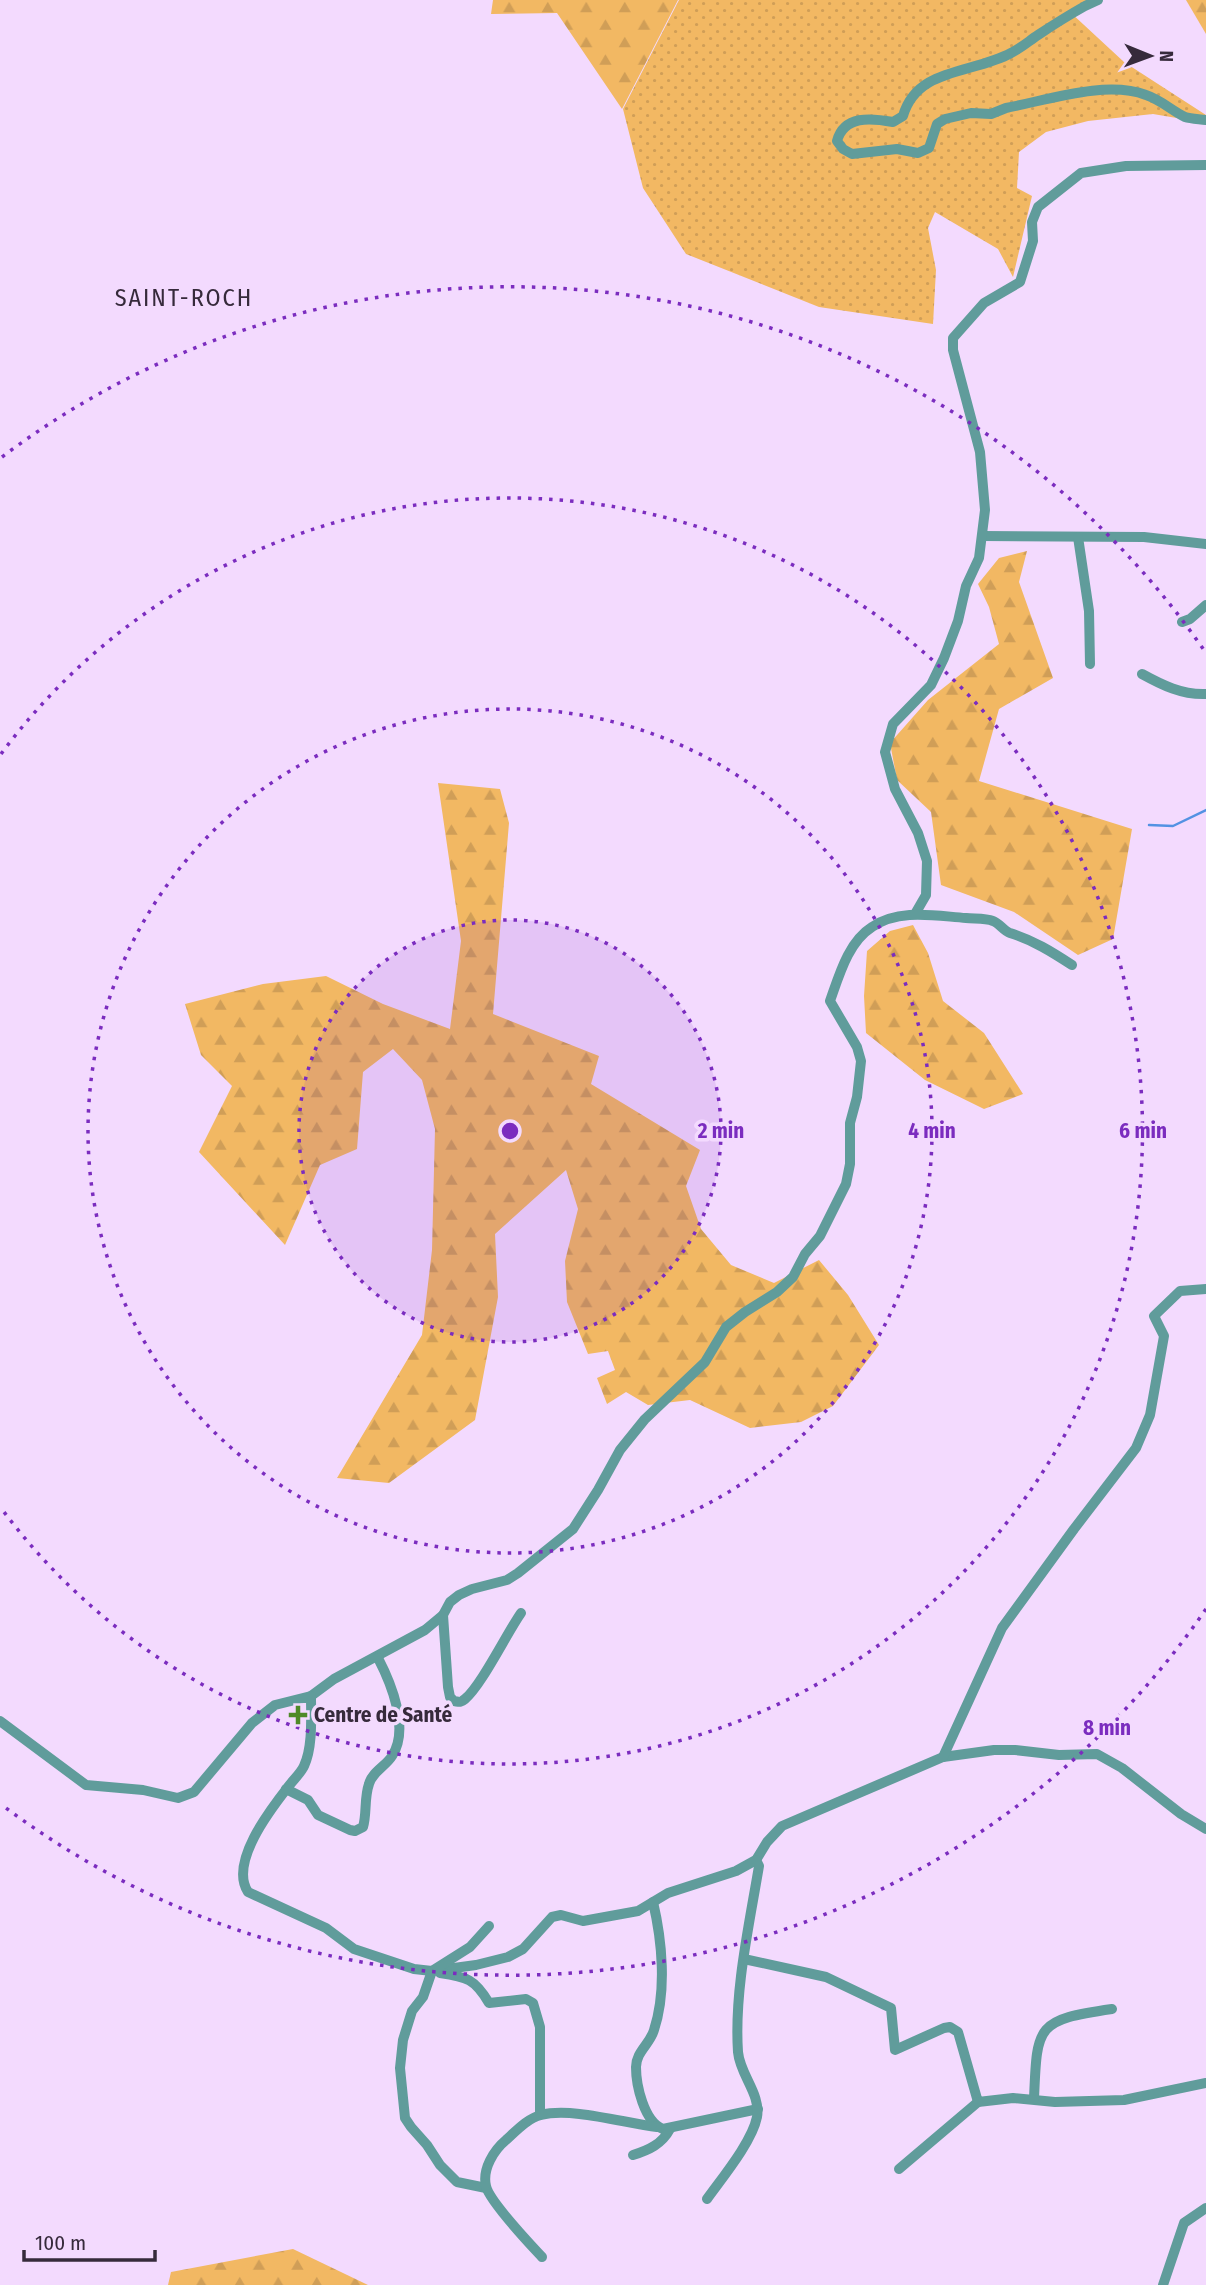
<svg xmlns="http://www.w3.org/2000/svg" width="1206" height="2285" font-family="'Fira Sans Condensed',sans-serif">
<defs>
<pattern id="grass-dots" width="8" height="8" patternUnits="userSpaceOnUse" patternTransform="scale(1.75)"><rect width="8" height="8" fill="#f2b863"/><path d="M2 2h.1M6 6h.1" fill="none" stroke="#d09e57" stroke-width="1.8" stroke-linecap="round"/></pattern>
<pattern id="forest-firs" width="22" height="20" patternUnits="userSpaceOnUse" patternTransform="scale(1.75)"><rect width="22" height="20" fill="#f2b863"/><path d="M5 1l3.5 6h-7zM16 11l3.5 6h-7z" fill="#d09e57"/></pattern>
</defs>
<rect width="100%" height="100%" fill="#f3dafe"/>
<path fill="url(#grass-dots)" d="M679 0H1088L1070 12 1124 62 1206 115V123L1153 114 1088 121 1046 132 1019 152 1017 188 1032 196 1013 277 998 249 935 212 928 228 936 270 933 324 819 307 686 254 643 188 623 109Z"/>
<g fill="url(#forest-firs)">
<path d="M493 0H678L622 109 557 13 491 14Z"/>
<path d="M1186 0H1206V34Z"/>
<path d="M1027 551 1019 582 1053 678 999 709 979 781 1132 829 1113 939 1078 955 1014 912 941 885 931 812 897 780 890 743 928 700 999 644 989 607 978 584 999 558Z"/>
<path d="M438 783 500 789 509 823 493 1014 599 1056 591 1084 700 1150 686 1186 701 1229 731 1265 774 1283 819 1260 848 1295 879 1345 833 1406 801 1422 750 1428 690 1400 648 1405 626 1392 607 1404 597 1378 615 1370 608 1351 588 1354 567 1302 565 1261 578 1209 566 1170 495 1234 498 1297 475 1420 389 1483 337 1478 422 1335 432 1250 435 1129 422 1080 393 1049 363 1072 357 1149 320 1165 285 1245 199 1152 232 1086 201 1055 185 1004 263 984 326 976 383 1004 450 1029 461 941Z"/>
<path d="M913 925 928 953 943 1001 984 1033 1023 1094 984 1109 925 1080 866 1033 864 996 867 951 890 931Z"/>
<path d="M293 2249 368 2285H168L171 2272Z"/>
</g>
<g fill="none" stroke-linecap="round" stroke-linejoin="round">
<path stroke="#5392e3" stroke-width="2.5" d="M1149 825 1173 826 1206 810"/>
<g stroke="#609c9b" stroke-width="10">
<path d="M1098 0 1085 6C1069 15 1053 25 1038 35 1029 41 1021 48 1011 53 973 74 917 67 903 116L893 122C871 118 844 115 837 141L843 149 852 154 897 149 918 153 929 148 937 124 945 119 971 113 991 114 1006 108C1048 100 1106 80 1146 95 1161 100 1171 110 1185 117 1191 119 1199 119 1206 120"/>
<path d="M983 536 1144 537 1206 544"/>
<path d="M1078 537 1089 611 1090 664"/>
<path d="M1182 622 1190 619 1206 605"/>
<path d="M1142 674C1162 685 1182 695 1206 694"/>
<path d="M915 914 926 895 927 861 918 833 895 789 885 752 893 724 931 685 944 658 958 621 966 586 979 558 985 510 980 452 953 350V338L984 303 1020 282 1033 241 1032 222 1038 207 1081 173 1126 166 1206 165"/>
<path d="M443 1615 448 1687 450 1697 454 1701C460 1702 460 1703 465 1699 481 1686 507 1633 521 1613"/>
<path d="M311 1696 334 1679 425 1630 443 1615 450 1602 459 1595 472 1589 507 1580 518 1573 573 1529 598 1490 620 1450 645 1419 705 1362 726 1327 745 1312 777 1292 793 1277 805 1254 820 1236 846 1184 850 1164V1123L857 1097 861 1061 857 1047 830 1001C839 976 848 942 872 927 899 908 936 916 966 918 974 919 985 918 993 921 999 923 1004 931 1010 933 1033 940 1052 952 1072 965"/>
<path d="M0 1721 86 1785 143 1790 178 1798 194 1792 252 1723 275 1705 311 1696C311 1717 313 1747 304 1766 301 1773 293 1780 288 1787 270 1810 229 1863 248 1892L326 1928 354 1949 414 1969 432 1971 476 1965 508 1957 523 1949 552 1917 561 1915 583 1921 638 1911 668 1893 736 1871 756 1860 767 1842 782 1826 943 1757 994 1750H1015L1059 1755 1097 1754 1122 1768 1181 1814 1206 1829"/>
<path d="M943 1757 1002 1628 1074 1529 1136 1448 1150 1415 1164 1336 1154 1316 1180 1291 1206 1289"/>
<path d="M286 1789 308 1800 318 1815 350 1830 355 1831 363 1827C367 1814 364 1798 369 1784 372 1772 386 1766 392 1756 410 1729 391 1683 378 1658"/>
<path d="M653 1902C662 1940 667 1991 654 2030 650 2044 636 2052 636 2067 636 2085 644 2122 663 2129L758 2109"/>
<path d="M744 1959 826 1977 891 2008 895 2050 944 2028 950 2027 958 2032 978 2102 1013 2098 1055 2102 1124 2100 1206 2083"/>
<path d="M440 1973C467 1977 475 1979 489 2003L526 1999 533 2003 540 2027V2115"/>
<path d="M1034 2099C1037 2025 1036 2020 1112 2009"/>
<path d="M633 2155C649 2150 662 2144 670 2129"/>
<path d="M899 2169 978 2102"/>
<path d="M486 2188 457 2182 440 2165 427 2145 411 2127 405 2118 400 2068 403 2040 412 2011 423 1997 432 1971 470 1947 489 1926"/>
<path d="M707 2199C722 2178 752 2142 757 2117 761 2094 740 2075 738 2052 734 1992 749 1926 759 1866L756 1860"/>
<path d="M542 2257C530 2244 489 2201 486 2186 482 2169 494 2150 506 2140 516 2131 528 2118 541 2115 571 2107 624 2123 657 2127"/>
<path d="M1163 2285 1184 2223 1206 2208"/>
</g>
</g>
<circle cx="510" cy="1131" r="211" fill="#7b2cbf" fill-opacity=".12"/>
<g fill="none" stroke="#7b2cbf" stroke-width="3.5" stroke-dasharray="3.5 7">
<circle cx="510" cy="1131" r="211"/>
<circle cx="510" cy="1131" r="422"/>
<path d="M1 754A633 633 0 1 1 1 1508"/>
<path d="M1206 1609A844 844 0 0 1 2 1805M2 457A844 844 0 0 1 1206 653"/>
</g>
<path fill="#4f8a28" stroke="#f3dafe" stroke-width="2.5" d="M294.5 1704.5h7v7h7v7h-7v7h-7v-7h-7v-7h7z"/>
<g text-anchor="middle" stroke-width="7" stroke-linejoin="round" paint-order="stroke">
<g font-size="21" font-weight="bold" fill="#362a3b" stroke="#f3dafe" text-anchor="start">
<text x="314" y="1722">Centre de Santé</text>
</g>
<g font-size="24" letter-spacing="2" fill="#362a3b" stroke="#f3dafe">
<text x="184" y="306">SAINT-ROCH</text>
</g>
</g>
<circle cx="510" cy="1131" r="10" fill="#7b2cbf" stroke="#f3dafe" stroke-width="3.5"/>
<g font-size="21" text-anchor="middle" font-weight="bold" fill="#7b2cbf" stroke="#f3dafe" stroke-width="7" stroke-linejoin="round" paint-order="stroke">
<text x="721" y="1138">2 min</text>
<text x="932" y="1138">4 min</text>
<text x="1143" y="1138">6 min</text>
<text x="1107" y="1735">8 min</text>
</g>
<g transform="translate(1150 56) rotate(91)" stroke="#f3dafe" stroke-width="5" paint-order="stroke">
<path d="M0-5L12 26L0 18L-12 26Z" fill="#362a3b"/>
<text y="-10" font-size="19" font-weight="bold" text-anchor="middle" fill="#362a3b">N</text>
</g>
<path d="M24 2250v10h131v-10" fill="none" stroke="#362a3b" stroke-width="3.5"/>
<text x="35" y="2250" font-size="21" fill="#362a3b" stroke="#f3dafe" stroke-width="5" paint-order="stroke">100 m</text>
</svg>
